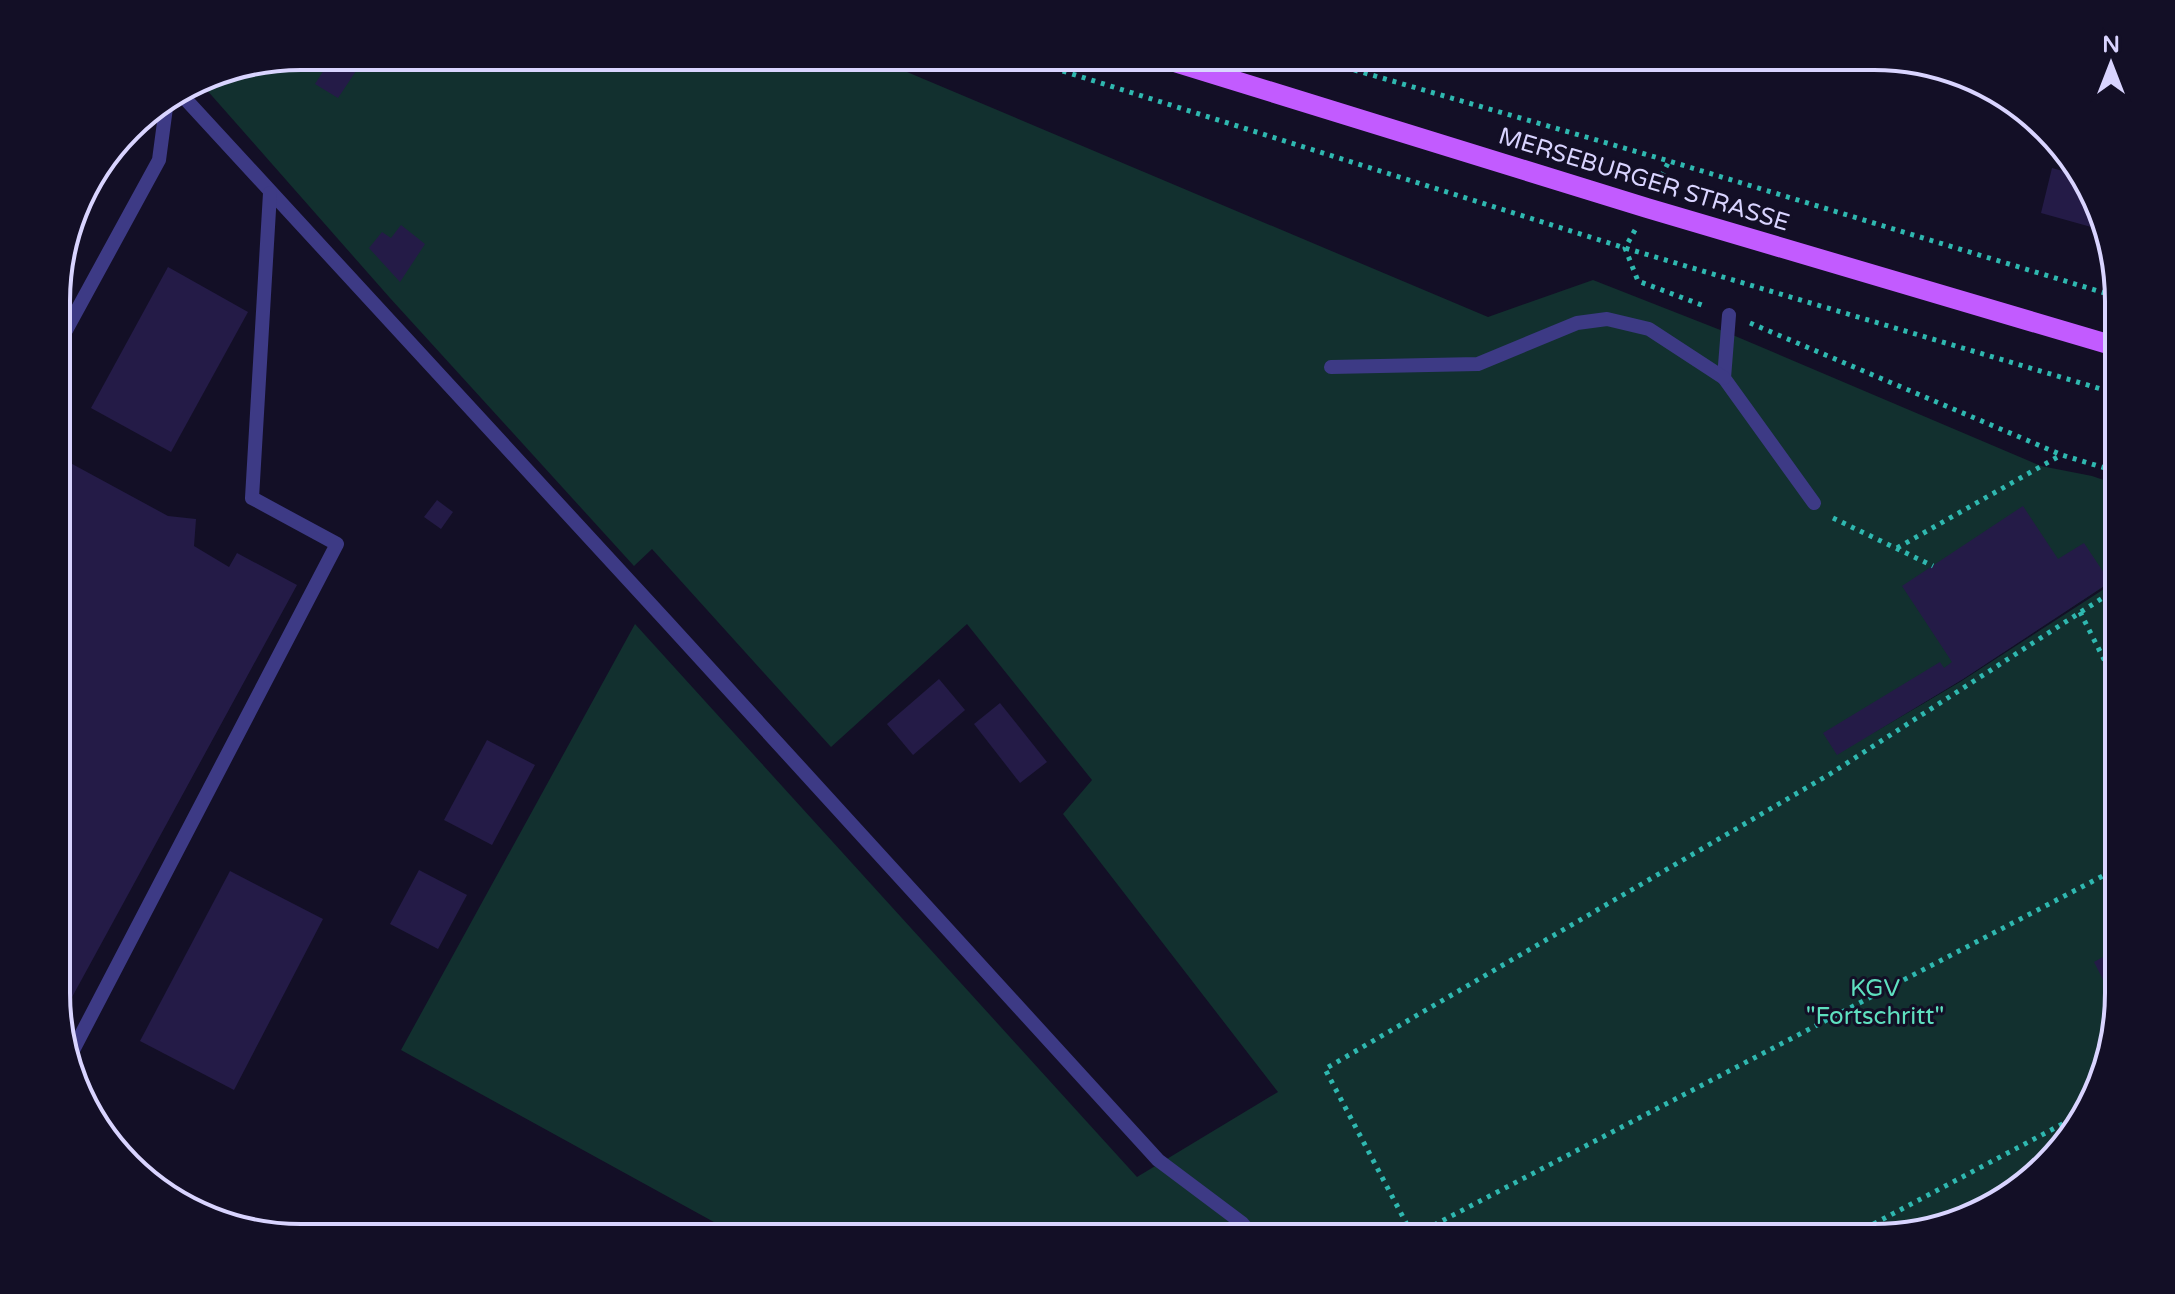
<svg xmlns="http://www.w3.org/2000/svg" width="2175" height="1294" font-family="'Varela Round',sans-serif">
<rect width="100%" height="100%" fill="#130f26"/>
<path fill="#12302f" d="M301 56H869L1488 317 1593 280 1728 333 2041 466 2092 476 2118 485V577L1963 679 1870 735 1960 682 2118 580V1009L2086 1116 1997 1205 1890 1237 743 1238 401 1050 635 624 1137 1177 1278 1092 1063 814 1092 780 967 624 831 747 652 549 634 566 390 298 198 80 208 74Z"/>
<g fill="#241b47">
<path d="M333 56H366L338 98 315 84Z"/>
<path d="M2072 164 2086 178 2102 230 2041 213 2052 168 2070 173Z"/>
<path d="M401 225 425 244 400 282 369 248 382 232 391 238Z"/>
<path d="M168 267 248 312 171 452 91 408Z"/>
<path d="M63 459 168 516 196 519 194 546 229 567 237 553 297 585 65 1010 58 1006V469Z"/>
<path d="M437 500 453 512 441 529 424 517Z"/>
<path d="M2023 506 2058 559 2084 543 2110 582 1963 679 1837 755 1823 733 1940 662 1944 668 1952 662 1902 586Z"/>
<path d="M939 679 965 710 913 755 887 724Z"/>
<path d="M1000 703 1047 762 1020 783 974 724Z"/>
<path d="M487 740 535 765 492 845 444 820Z"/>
<path d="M419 870 467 895 438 949 390 924Z"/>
<path d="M230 871 323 919 234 1090 140 1041Z"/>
<path d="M2118 949V1009L2094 962Z"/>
</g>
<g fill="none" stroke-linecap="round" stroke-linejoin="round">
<g stroke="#2fb8b0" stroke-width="5" stroke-dasharray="4 6" stroke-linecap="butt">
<path d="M1015 56 1625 248 2118 394"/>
<path d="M1306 56 1669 161 2118 297"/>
<path d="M1657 185 1669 161"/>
<path d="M1635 230 1625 248 1638 281 1707 307"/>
<path d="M1750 323 2062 455 2118 472"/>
<path d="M1833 518 1933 566"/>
<path d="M1897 548 2061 455"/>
<path d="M2118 588 1830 774 1325 1069 1413 1236 2118 868"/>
<path d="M2080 612 2118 687"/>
<path d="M1847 1238 2087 1111"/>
</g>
<g stroke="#3d3a85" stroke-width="14">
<path d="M179 92 668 623 1158 1160 1242 1223 1255 1238"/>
<path d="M1729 315 1724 378 1814 503"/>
<path d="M58 345 159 160 167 100"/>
<path d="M1331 367 1478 364 1577 323 1607 319 1649 329 1724 378"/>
<path d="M70 1056 337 544 252 498 270 193"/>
</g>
<path stroke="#c25bff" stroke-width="20" d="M1155 56 1647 208 2118 347"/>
</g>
<g text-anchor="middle" stroke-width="6" stroke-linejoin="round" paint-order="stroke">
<g font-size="24" fill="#d9d4ff" stroke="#130f26">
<text transform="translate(1644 179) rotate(17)" y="8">MERSEBURGER STRASSE</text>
</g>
<g font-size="24" fill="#5fe0c0" stroke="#130f26">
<text x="1875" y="996">KGV<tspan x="1875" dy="28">"Fortschritt"</tspan></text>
</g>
</g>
<path d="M0 0H2175V1294H0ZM301 70H1874A231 231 0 0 1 2105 301V993A231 231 0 0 1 1874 1224H301A231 231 0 0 1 70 993V301A231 231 0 0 1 301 70Z" fill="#130f26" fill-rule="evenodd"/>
<path fill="none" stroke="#d9d4ff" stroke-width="4" d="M301 70H1874A231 231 0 0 1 2105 301V993A231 231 0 0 1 1874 1224H301A231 231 0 0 1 70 993V301A231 231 0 0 1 301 70Z"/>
<g transform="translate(2111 64)" stroke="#130f26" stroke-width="6" paint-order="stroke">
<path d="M0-6L14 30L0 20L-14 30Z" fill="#d9d4ff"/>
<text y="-12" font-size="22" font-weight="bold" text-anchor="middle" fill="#d9d4ff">N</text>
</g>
</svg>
